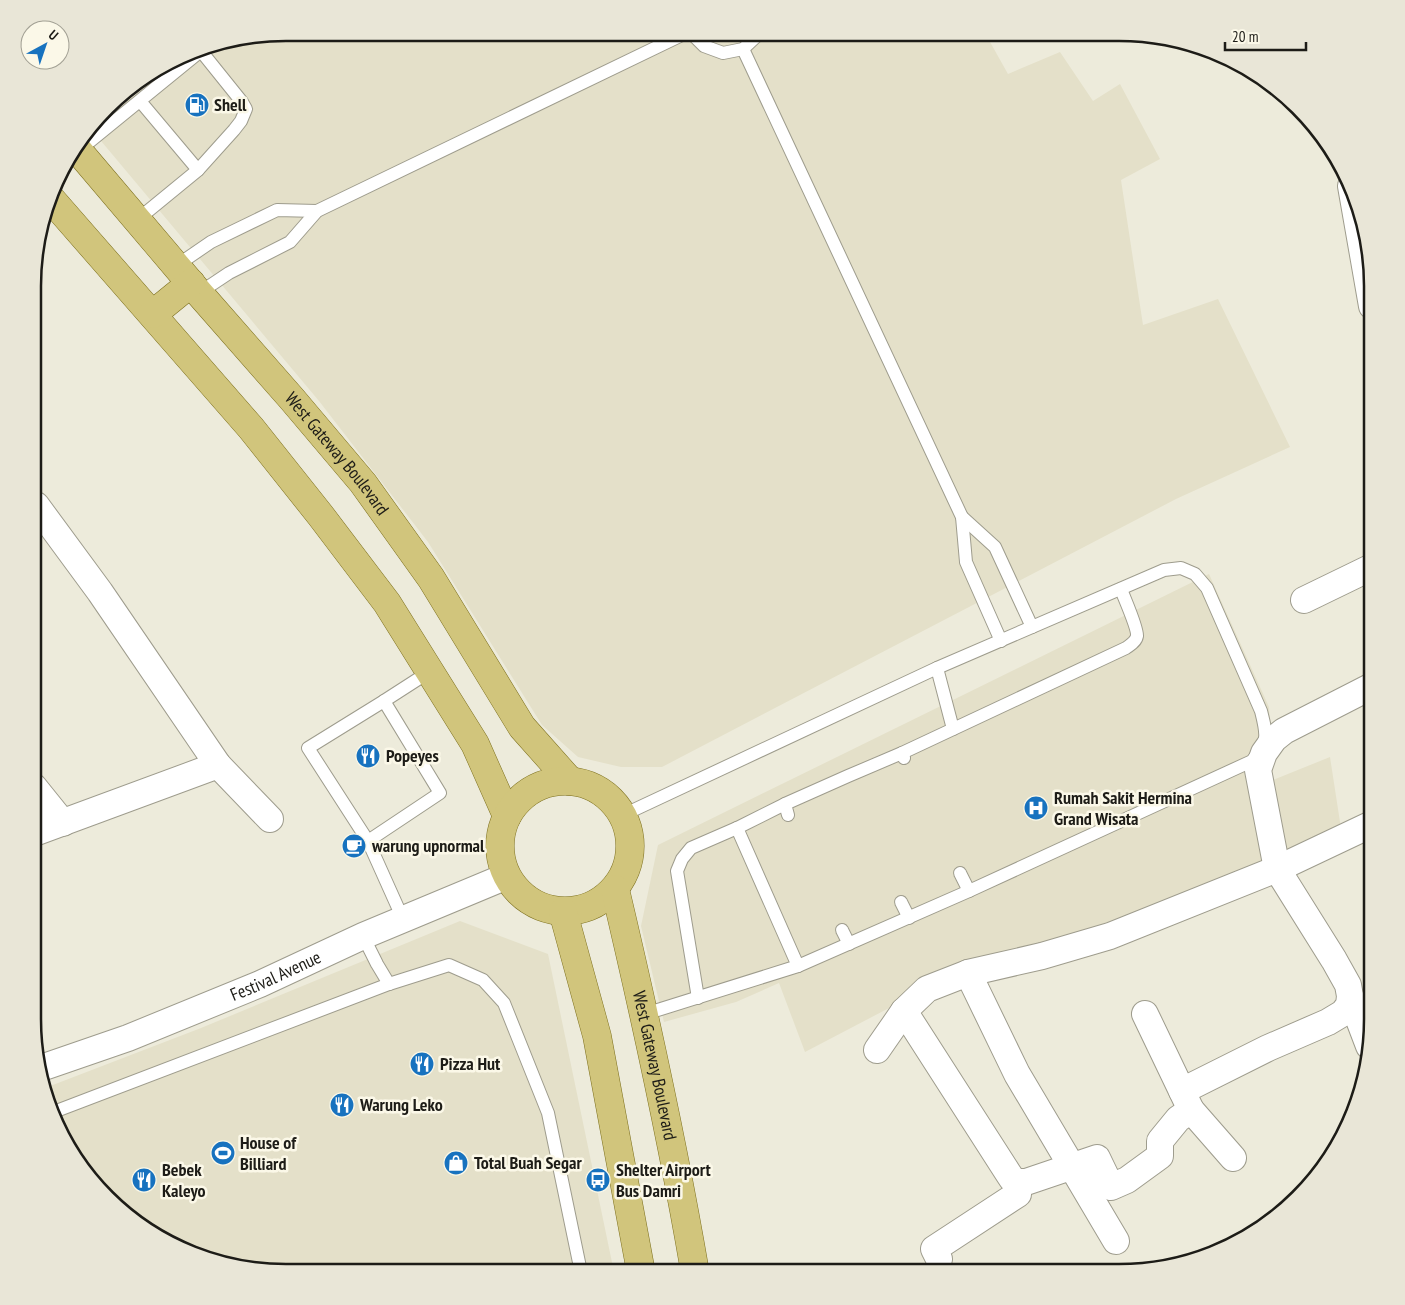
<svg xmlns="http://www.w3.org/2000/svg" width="1405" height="1305" font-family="'PT Sans Narrow',sans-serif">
<rect width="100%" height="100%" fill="#edebdb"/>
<g fill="#e4e0c9">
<path d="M286 33H985L1008 74 1060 52 1093 101 1120 84 1160 159 1121 180 1143 325 1218 299 1290 447 1176 499 662 767H621L578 757 542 725 428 542 319 401 91 129 119 95 204 46Z"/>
<path d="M1209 574 1269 707 1273 780 1330 757 1342 835 891 1007 805 1052 779 983 736 1002 664 1022 641 926 658 845Z"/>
<path d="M460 921 548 954 614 1272H285L220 1264 174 1247 95 1186 52 1116 45 1088 201 1028Z"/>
</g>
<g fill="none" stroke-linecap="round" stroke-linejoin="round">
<defs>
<g id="lane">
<path d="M691 33 704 46 723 53 743 49 760 33"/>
<path d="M743 49 962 517 966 562 1001 641"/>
<path d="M140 101 198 170"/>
<path d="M78 151 208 45"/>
<path d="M137 220 198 170 234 130 241 121 246 109 242 102 201 51"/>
<path d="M176 266 211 242 277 210 317 211"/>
<path d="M199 293 229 273 290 242 317 211 686 33"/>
<path d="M962 517 995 547 1032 627"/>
<path d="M937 668 953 729"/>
<path d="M902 753 1126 648C1130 645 1136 642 1137 636 1138 628 1124 598 1121 589"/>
<path d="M623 815 937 668 1164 570 1181 568 1195 574 1207 588 1261 711C1267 735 1269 741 1252 761L969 891 798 966 645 1014"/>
<path d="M788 815 785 804 848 776 902 753 904 758"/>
<path d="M737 828 798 966"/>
<path d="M368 841 308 748 384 701"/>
<path d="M960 873 969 891"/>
<path d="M901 902 909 918"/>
<path d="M403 919 368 841 440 793 384 701 429 672"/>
<path d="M842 930 849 944"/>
<path d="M363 936 377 964 389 984"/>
<path d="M698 998 677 871 682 859 691 848 737 828 785 804"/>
<path d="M51 1113 389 984 449 965 483 980 504 1003 548 1113 581 1272"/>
</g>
<g id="street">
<path d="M1351 186 1372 306"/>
<path d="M36 505 100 592 218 765 270 819"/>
<path d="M1304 600 1372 567"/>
<path d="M34 787 63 823"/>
<path d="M34 833 218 765"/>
<path d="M968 973 1017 1074 1116 1241"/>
<path d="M1350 996 1369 1046"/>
<path d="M904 1011 1008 1173 1012 1179 1017 1182H1026L1097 1158 1111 1187 1127 1180 1160 1156V1141L1178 1119 1191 1110"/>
<path d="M1145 1014 1191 1110 1233 1158"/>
<path d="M877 1050 904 1011 927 989 968 973 1042 956 1110 936 1277 869 1258 770 1264 753 1274 739 1284 731 1372 686"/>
<path id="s1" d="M41 1068 128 1038 260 984 363 936 507 876"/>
<path d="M1182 1091 1268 1048 1328 1022 1343 1013 1349 1005 1350 996 1348 985 1334 960 1277 869 1372 824"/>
<path d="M939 1259 934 1249 1018 1194 1017 1182"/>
</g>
<g id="primary">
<path id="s2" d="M76 148 199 293 292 399 363 483 431 578 522 727 570 781"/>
<path d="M51 199 251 428 321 516 387 603 475 744 507 816"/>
<path d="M153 314 191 283"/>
<circle cx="565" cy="846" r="65"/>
<path id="s3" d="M615 889C645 1016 673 1143 695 1272"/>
<path d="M563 912 597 1036 641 1272"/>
</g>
</defs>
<use href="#lane" stroke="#9e9c8d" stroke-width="14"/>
<use href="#street" stroke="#9e9c8d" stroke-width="28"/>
<use href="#primary" stroke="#7e7120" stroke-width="29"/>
<use href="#lane" stroke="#fff" stroke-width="12"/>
<use href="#street" stroke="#fff" stroke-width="26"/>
<use href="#primary" stroke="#d1c57c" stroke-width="28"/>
</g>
<defs>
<symbol id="fuel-disc" viewBox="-11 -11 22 22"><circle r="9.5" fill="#1772bf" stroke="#fbf8e8"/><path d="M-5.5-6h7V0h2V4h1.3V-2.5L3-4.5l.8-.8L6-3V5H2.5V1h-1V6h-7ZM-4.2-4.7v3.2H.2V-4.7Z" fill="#fff"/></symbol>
<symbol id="restaurant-disc" viewBox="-11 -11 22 22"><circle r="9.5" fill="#1772bf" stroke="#fbf8e8"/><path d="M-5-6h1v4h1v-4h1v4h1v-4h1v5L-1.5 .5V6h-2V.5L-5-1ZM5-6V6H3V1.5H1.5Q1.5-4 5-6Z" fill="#fff"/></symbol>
<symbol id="hospital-disc" viewBox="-11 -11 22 22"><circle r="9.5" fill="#1772bf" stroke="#fbf8e8"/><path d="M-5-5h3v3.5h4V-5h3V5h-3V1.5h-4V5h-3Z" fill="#fff"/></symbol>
<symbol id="cafe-disc" viewBox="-11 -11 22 22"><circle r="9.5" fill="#1772bf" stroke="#fbf8e8"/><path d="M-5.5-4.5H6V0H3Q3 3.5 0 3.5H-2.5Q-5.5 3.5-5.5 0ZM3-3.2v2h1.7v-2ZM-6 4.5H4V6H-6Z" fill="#fff"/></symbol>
<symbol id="stadium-disc" viewBox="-11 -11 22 22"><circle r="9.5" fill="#1772bf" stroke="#fbf8e8"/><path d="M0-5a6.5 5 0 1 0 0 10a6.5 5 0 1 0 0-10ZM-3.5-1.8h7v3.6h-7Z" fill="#fff"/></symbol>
<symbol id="shop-disc" viewBox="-11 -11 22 22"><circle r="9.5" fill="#1772bf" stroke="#fbf8e8"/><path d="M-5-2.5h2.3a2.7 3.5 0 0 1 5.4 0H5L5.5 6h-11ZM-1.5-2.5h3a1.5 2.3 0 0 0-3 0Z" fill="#fff"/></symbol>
<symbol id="bus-disc" viewBox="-11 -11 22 22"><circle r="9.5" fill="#1772bf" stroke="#fbf8e8"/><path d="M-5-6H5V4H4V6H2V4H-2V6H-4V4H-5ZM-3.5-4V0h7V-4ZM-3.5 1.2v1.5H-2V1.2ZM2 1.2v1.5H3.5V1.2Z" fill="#fff"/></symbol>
</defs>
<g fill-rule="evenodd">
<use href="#fuel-disc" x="183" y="91" width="28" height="28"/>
<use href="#restaurant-disc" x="354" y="742" width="28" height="28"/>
<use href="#hospital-disc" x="1022" y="794" width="28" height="28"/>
<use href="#cafe-disc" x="340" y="832" width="28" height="28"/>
<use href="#restaurant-disc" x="408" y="1050" width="28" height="28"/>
<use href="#restaurant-disc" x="328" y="1091" width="28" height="28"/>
<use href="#stadium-disc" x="209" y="1139" width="28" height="28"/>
<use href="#shop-disc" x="442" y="1149" width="28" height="28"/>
<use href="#restaurant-disc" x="130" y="1166" width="28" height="28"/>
<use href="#bus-disc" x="584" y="1166" width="28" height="28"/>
</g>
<g text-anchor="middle" stroke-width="5" stroke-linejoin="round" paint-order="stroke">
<g font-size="18" font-weight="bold" fill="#1d1c17" stroke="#fbf8e8" text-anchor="start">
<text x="214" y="111">Shell</text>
<text x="386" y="762">Popeyes</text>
<text x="1054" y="804">Rumah Sakit Hermina<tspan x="1054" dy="21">Grand Wisata</tspan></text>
<text x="372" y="852">warung upnormal</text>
<text x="440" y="1070">Pizza Hut</text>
<text x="360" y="1111">Warung Leko</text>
<text x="240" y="1149">House of<tspan x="240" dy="21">Billiard</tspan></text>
<text x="474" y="1169">Total Buah Segar</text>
<text x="162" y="1176">Bebek<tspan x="162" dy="21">Kaleyo</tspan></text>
<text x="616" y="1176">Shelter Airport<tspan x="616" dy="21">Bus Damri</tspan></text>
</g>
<g font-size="18" fill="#1d1c17" stroke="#fbf8e8">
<text dy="6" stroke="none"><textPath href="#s2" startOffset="402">West Gateway Boulevard</textPath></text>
<text dy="6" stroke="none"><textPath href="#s1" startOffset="252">Festival Avenue</textPath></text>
<text dy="6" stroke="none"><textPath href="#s3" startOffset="181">West Gateway Boulevard</textPath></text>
</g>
</g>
<path d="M0 0H1405V1305H0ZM286 41H1119A245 245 0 0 1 1364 286V1019A245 245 0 0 1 1119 1264H286A245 245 0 0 1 41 1019V286A245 245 0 0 1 286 41Z" fill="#e9e6d7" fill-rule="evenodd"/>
<path fill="none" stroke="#1d1c17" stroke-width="2.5" d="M286 41H1119A245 245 0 0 1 1364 286V1019A245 245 0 0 1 1119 1264H286A245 245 0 0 1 41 1019V286A245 245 0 0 1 286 41Z"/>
<g transform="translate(45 45) rotate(40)"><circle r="24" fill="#fbf8e8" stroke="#a2a094"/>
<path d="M0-4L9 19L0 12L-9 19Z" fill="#1772bf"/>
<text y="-8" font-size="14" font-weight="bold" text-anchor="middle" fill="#1d1c17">U</text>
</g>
<path d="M1225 42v8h81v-8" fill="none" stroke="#1d1c17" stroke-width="2.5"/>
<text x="1232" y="42" font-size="15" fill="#1d1c17" stroke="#fbf8e8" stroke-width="4" paint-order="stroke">20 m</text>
</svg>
